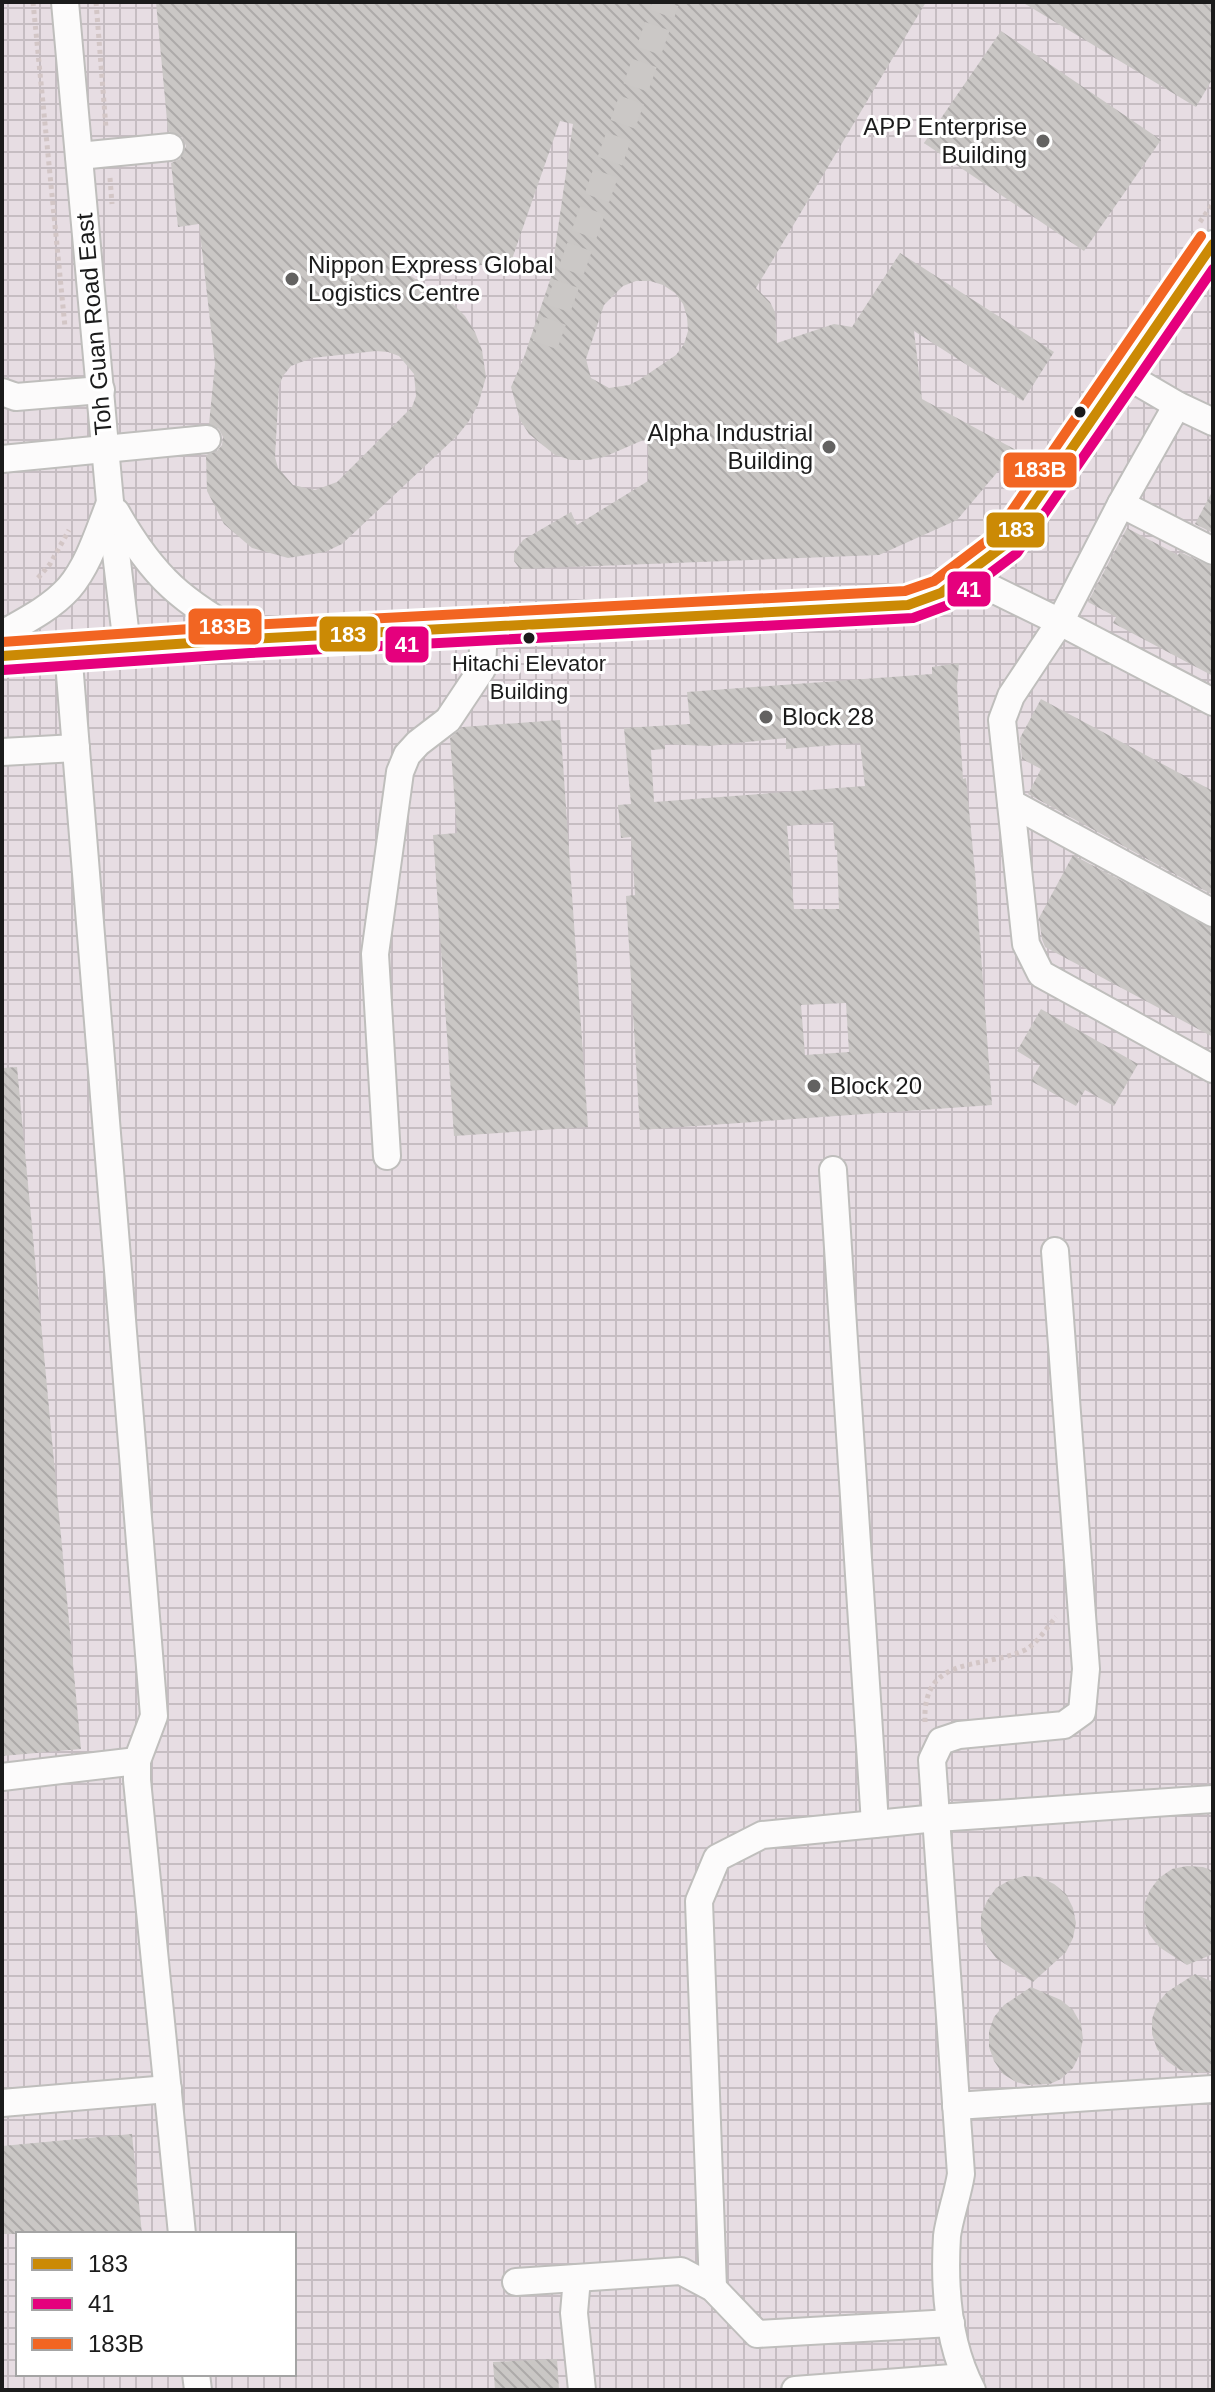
<svg xmlns="http://www.w3.org/2000/svg" width="1215" height="2392" font-family="Helvetica,sans-serif">
<defs>
<pattern id="industrial-grid" width="8" height="8" patternUnits="userSpaceOnUse" patternTransform="scale(2)"><rect width="8" height="8" fill="#e7dde3"/><path d="M0 4h8M4 0v8" fill="none" stroke="#c6bdc2"/></pattern>
<pattern id="building-back-hatch" width="6" height="6" patternUnits="userSpaceOnUse" patternTransform="scale(2)"><rect width="6" height="6" fill="#cac7c5"/><path d="M-1 5l2 2M0 0l6 6M5-1l2 2" fill="none" stroke="#adaaa9"/></pattern>
</defs>
<rect width="100%" height="100%" fill="#eae7e4"/>
<path fill="url(#industrial-grid)" fill-rule="evenodd" d="M2 2H1213V2390H2ZM18 2234H294V2374H18Z"/>
<g fill="url(#building-back-hatch)" fill-rule="evenodd">
<path d="M156 2H926L756 288 770 302 775 312 777 343 834 324 852 327 900 253 1054 352 1023 401 914 331 922 399 1016 450 957 520 879 555 520 569 514 561V552L523 540 571 512 577 525 648 481V438L604 457 588 460H571L555 455 529 434 520 420 511 387 524 357 551 277 573 124 560 121 511 262 406 273 452 303 465 316 475 332 482 350 486 377 478 405 469 421 458 435 342 544 325 552 288 558 252 548 224 524 207 491 206 455 217 451 222 445 223 437 219 429 209 424 215 364 199 224 178 227 171 163 180 159 186 146 182 137 168 131ZM636 281H650L663 285 675 293 683 304 687 317 688 331 684 344 676 355 639 380 629 385 609 388 591 378 586 359 604 305 623 286ZM376 351 388 352 399 356 414 374 416 396 412 407 337 482 315 490 293 485 278 468 275 457 279 386 283 376 291 366 312 358Z"/>
<path d="M1022 2H1213V78L1196 107Z"/>
<path d="M1001 31 1161 140 1084 251 924 143Z"/>
<path d="M1213 490V533L1195 524Z"/>
<path d="M1127 528 1178 555 1180 552 1213 567V676L1113 623 1116 617 1088 602Z"/>
<path d="M959 663 957 686 963 779 966 778 975 872 992 1105 640 1130 626 896 635 895 631 837 621 838 618 805 631 804 624 728 690 724 687 692 932 674V667ZM786 738V749L860 743 865 786 654 802 651 750 665 749V744L709 746ZM833 822 835 850H837L839 909H794L787 826ZM846 1003 849 1052 805 1055 801 1005Z"/>
<path d="M1041 699 1213 791V895L1028 794 1041 769 1022 759 1020 738Z"/>
<path d="M560 720 588 1127 454 1136 433 835 457 833 450 738 463 727Z"/>
<path d="M1073 855 1213 929V1037L1045 947 1042 939 1039 918Z"/>
<path d="M1041 1009 1138 1064 1114 1106 1085 1090 1076 1106 1031 1081 1040 1065 1017 1051Z"/>
<path d="M17 1067 81 1749 2 1756V1068Z"/>
<path d="M1187 1866 1203 1867 1213 1871V1954L1187 1965 1159 1947 1149 1934 1144 1920V1905L1150 1890 1159 1878 1172 1869Z"/>
<path d="M1024 1876 1040 1877 1054 1884 1066 1894 1073 1908 1076 1923 1073 1938 1066 1952 1033 1982 996 1958 987 1946 981 1931V1915L987 1901 996 1888 1010 1880Z"/>
<path d="M1195 1974 1213 1982V2072L1195 2073 1180 2070 1167 2061 1157 2049 1152 2034V2019L1157 2004 1167 1992Z"/>
<path d="M1031 1987 1061 2000 1073 2010 1081 2024 1083 2039 1080 2054 1073 2068 1061 2079 1050 2084 1028 2085 1016 2082 1003 2074 994 2061 989 2047V2031L994 2017 1004 2005Z"/>
<path d="M132 2134 142 2234H2V2146Z"/>
<path d="M557 2359 559 2390H495L493 2362Z"/>
</g>
<g fill="none" stroke-linecap="round" stroke-linejoin="round">
<path stroke="#cbc8c6" stroke-width="26" stroke-dasharray="26 13" stroke-linecap="butt" d="M545 345 666 2"/>
<defs>
<g id="minor">
<path d="M65 2 110 502 127 646"/>
<path d="M79 156 170 147"/>
<path d="M1124 374 1177 405 1213 422"/>
<path d="M2 392 16 397 101 390"/>
<path d="M1177 405 1121 504 1060 622 1011 696 1002 720 1026 944 1041 974 1213 1069"/>
<path d="M2 459 207 439"/>
<path d="M1121 504 1213 551"/>
<path d="M116 512C154 579 183 602 249 639"/>
<path d="M966 576 1060 622 1213 702"/>
<path d="M2 634C25 621 51 608 69 588 89 565 99 530 110 503"/>
<path d="M68 650 154 1716 137 1761V1780L182 2234"/>
<path d="M2 656 249 639 908 605 941 593 1006 544 1213 244"/>
<path d="M2 752 76 748"/>
<path d="M1011 803 1213 913"/>
<path d="M387 1156 375 954 400 772 407 755 418 743 448 720 482 669 484 627"/>
<path d="M833 1170 875 1824"/>
<path d="M2 1777 137 1761"/>
<path d="M2 2103 168 2089"/>
<path d="M956 2106 1213 2089"/>
<path d="M577 2278 574 2313 582 2390"/>
<path d="M516 2282 681 2271 713 2288 757 2334 951 2323"/>
<path d="M713 2288 699 1901 717 1858 762 1835 937 1818 1213 1799"/>
<path d="M196 2374 198 2390"/>
<path d="M795 2390 965 2377"/>
<path d="M972 2390C948 2345 944 2286 947 2236 949 2219 958 2194 961 2174L932 1760 941 1741 959 1735 1064 1725 1082 1712 1086 1669 1055 1251"/>
</g>
</defs>
<use href="#minor" stroke="#bfbebc" stroke-width="30"/>
<g stroke="#d3c6c6" stroke-width="5" stroke-dasharray="4 4" stroke-linecap="butt">
<path d="M33 2 65 327"/>
<path d="M96 2 106 128"/>
<path d="M110 178 112 204"/>
<path d="M1200 222 1213 203"/>
<path d="M38 578 50 564 69 530"/>
<path d="M925 1722C922 1654 981 1670 1025 1650 1037 1644 1047 1627 1056 1617"/>
</g>
<use href="#minor" stroke="#fcfbfb" stroke-width="26"/>
<defs>
<path id="bus-1" d="M2 656 249 639 908 605 941 593 1006 544 1213 244"/>
<path id="bus-2" d="M3 670 250 653 913 618 948 605 1017 553 1213 269"/>
<path id="bus-3" d="M2 642 248 625 905 591 934 581 996 534 1201 236"/>
</defs>
<use href="#bus-1" stroke="#fff" stroke-width="16"/>
<use href="#bus-2" stroke="#fff" stroke-width="16"/>
<use href="#bus-3" stroke="#fff" stroke-width="16"/>
<use href="#bus-1" stroke="#cb8a05" stroke-width="10"/>
<use href="#bus-2" stroke="#e5007d" stroke-width="10"/>
<use href="#bus-3" stroke="#f26522" stroke-width="10"/>
</g>
<g fill="#636261" stroke="#fff" stroke-width="3">
<circle cx="1043" cy="141" r="8"/>
<circle cx="292" cy="279" r="8"/>
<circle cx="829" cy="447" r="8"/>
<circle cx="766" cy="717" r="8"/>
<circle cx="814" cy="1086" r="8"/>
</g>
<g fill="#1b1b1b" stroke="#fff" stroke-width="3">
<circle cx="1080" cy="412" r="7"/>
<circle cx="529" cy="638" r="7"/>
</g>
<g text-anchor="middle" stroke-width="6" stroke-linejoin="round" paint-order="stroke">
<g font-size="22" fill="#1b1b1b" stroke="#fff">
<text x="529" y="671">Hitachi Elevator<tspan x="529" dy="28">Building</tspan></text>
</g>
<g font-size="24" fill="#1b1b1b" stroke="#fff" text-anchor="start">
<text x="1027" y="135" text-anchor="end">APP Enterprise<tspan x="1027" dy="28">Building</tspan></text>
<text x="308" y="273">Nippon Express Global<tspan x="308" dy="28">Logistics Centre</tspan></text>
<text x="813" y="441" text-anchor="end">Alpha Industrial<tspan x="813" dy="28">Building</tspan></text>
<text x="782" y="725">Block 28</text>
<text x="830" y="1094">Block 20</text>
</g>
<g font-size="24" fill="#1b1b1b" stroke="#fff">
<text transform="translate(94 324) rotate(-95)" y="8">Toh Guan Road East</text>
</g>
</g>
<g stroke="#fff" stroke-width="3">
<rect x="1002" y="451" width="76" height="38" rx="8" fill="#f26522"/>
<rect x="985" y="511" width="61" height="38" rx="8" fill="#cb8a05"/>
<rect x="946" y="570" width="46" height="38" rx="8" fill="#e5007d"/>
<rect x="187" y="607" width="76" height="39" rx="8" fill="#f26522"/>
<rect x="318" y="615" width="61" height="38" rx="8" fill="#cb8a05"/>
<rect x="384" y="625" width="46" height="39" rx="8" fill="#e5007d"/>
</g>
<g font-size="22" text-anchor="middle" font-weight="bold" fill="#fff">
<text x="1040" y="477">183B</text>
<text x="1016" y="537">183</text>
<text x="969" y="597">41</text>
<text x="225" y="634">183B</text>
<text x="348" y="642">183</text>
<text x="407" y="652">41</text>
</g>
<rect width="1215" height="2392" fill="none" stroke="#1b1b1b" stroke-width="8"/>
<rect x="16" y="2232" width="280" height="144" fill="#ffffff" stroke="#a4a4a4" stroke-width="2"/>
<rect x="32" y="2258" width="40" height="12" fill="#cb8a05" stroke="#a4a4a4" stroke-width="2"/>
<text x="88" y="2272" font-size="24" fill="#1b1b1b">183</text>
<rect x="32" y="2298" width="40" height="12" fill="#e5007d" stroke="#a4a4a4" stroke-width="2"/>
<text x="88" y="2312" font-size="24" fill="#1b1b1b">41</text>
<rect x="32" y="2338" width="40" height="12" fill="#f26522" stroke="#a4a4a4" stroke-width="2"/>
<text x="88" y="2352" font-size="24" fill="#1b1b1b">183B</text>
</svg>
